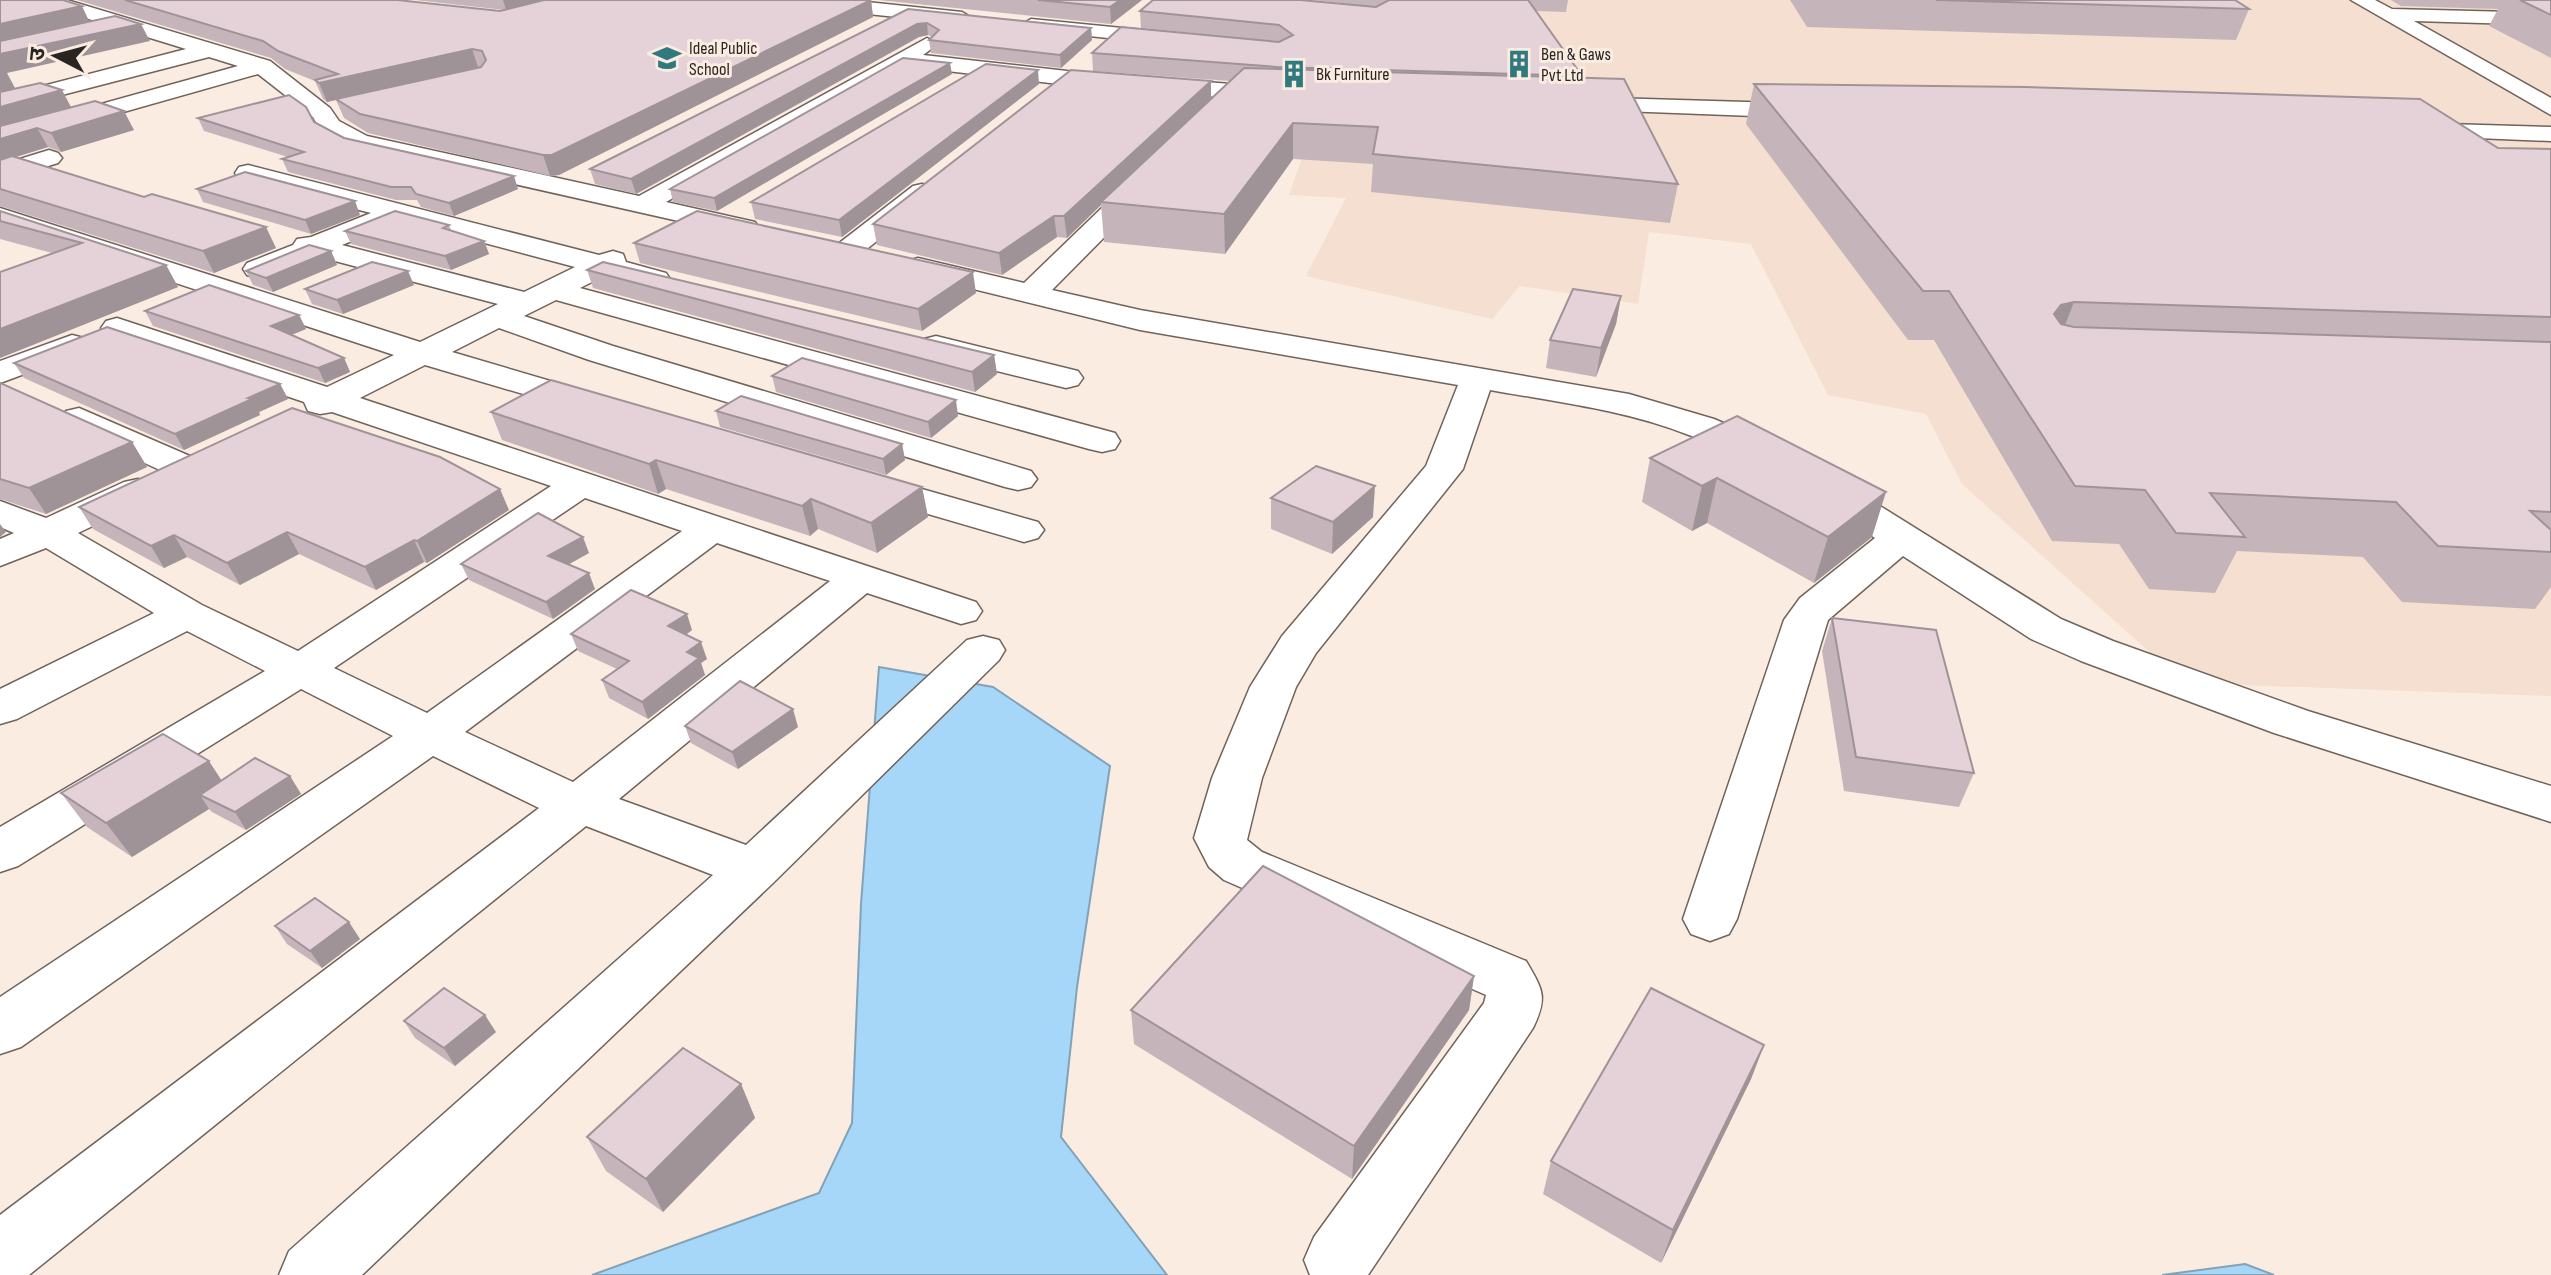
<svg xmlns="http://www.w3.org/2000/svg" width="2551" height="1275" font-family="'Sofia Sans Condensed','Noto Sans Devanagari',sans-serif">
<rect width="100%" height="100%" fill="#fbece1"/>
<path fill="#f5dfd0" d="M1200 0H2551V696L2184 683 1962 484 1926 414 1828 395 1751 244 1649 232 1638 304 1520 286 1492 319 1306 276 1346 198 1289 195 1325 92 1368 18Z"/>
<g fill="#a7d7f8" stroke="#82a2b8" stroke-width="2">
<path d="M879 667 993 687 1110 766 1077 987 1061 1137 1167 1275H592L819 1193 852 1123 861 904Z"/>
<path d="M2245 1264 2274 1275H2162Z"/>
</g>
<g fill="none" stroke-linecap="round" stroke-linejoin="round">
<defs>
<g id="minor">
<path d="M37 0H67L270 61 330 108 339 121 367 136 639 196 927 38 938 44 923 55 1067 71 1281 88 1289 90 1293 95 1289 100 1281 102 1067 85 904 66 666 202 755 222 759 228 755 234 745 236 350 147 321 131 313 117 258 74 0 147V132L238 66 209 57 0 111V97L186 49 40 4Z"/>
<path d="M783 0H848L962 12 972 18 962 24 793 6Z"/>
<path d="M2351 0H2375L2392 9 2551 13V25L2414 21 2551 98V115Z"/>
<path d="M1031 19 1173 33 1183 39 1173 45 1024 29 1021 25Z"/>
<path d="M1578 97 1809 104 1817 106 1821 111 1817 116 1809 118 1570 109 1566 104 1570 99Z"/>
<path d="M2413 123 2551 127V141L2404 135 2401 130 2404 125Z"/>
<path d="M49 150 58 153 62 158 58 163 0 181V165Z"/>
<path d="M248 165 599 255 613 251 623 254 626 262 666 273 670 279 666 285 655 288 606 275 580 288 1115 433 1120 441 1115 449 1102 452 1089 449 556 300 524 316 613 346 1031 471 1037 479 1031 487 1018 490 1005 487 589 360 499 328 452 352 608 398 614 405 608 412 596 416 584 412 425 365 360 398 976 602 982 611 976 620 961 624 867 593 619 799 746 845 967 640 983 636 999 640 1005 650 999 660 773 883 362 1275H279L289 1251 713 875 586 826 29 1275H0V1215L539 808 433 756 21 1047 0 1054V997L393 736 301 689 18 866 0 872V827L265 671 187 631 17 719 0 724V689L154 613 46 548 0 566V539L14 533 0 527V501L46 518 124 482 138 479 152 482 157 490 152 498 78 533 202 605 298 651 551 486 332 412 320 414 308 411 304 402 106 335 101 328 106 321 117 318 327 387 394 355 0 225V208L420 342 498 304 316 256 269 275 258 278 247 275 243 269 247 263 293 245 297 239 311 237 371 213 239 179 235 173 239 167ZM401 221 575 267 524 292 342 245ZM585 498 682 531 427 713 334 668ZM717 543 830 581 573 782 465 732Z"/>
<path d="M1145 173 1154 175 1158 181 1154 187 1052 290 1140 310 1629 394 1714 419 1775 445 1780 453 1775 461C1746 468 1716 445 1689 435 1625 410 1557 402 1490 390L1463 469 1316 653 1296 687 1262 778 1247 840 1262 852 1526 961C1543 990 1548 997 1533 1028L1368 1275H1310L1304 1260 1314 1237 1484 1003 1486 995 1224 880 1209 867 1194 838 1212 778 1250 687 1282 636 1426 466 1458 385 1140 330 908 273 903 267 908 261 918 258 1024 283 1136 175Z"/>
<path d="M922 184 931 186 935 192 931 198 858 256 848 259 838 256 833 250 838 244 913 186Z"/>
<path d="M72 335 84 338 88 345 84 352 0 383V361Z"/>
<path d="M936 336 1078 371 1083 378 1078 385 1066 388 924 353 920 346 924 339Z"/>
<path d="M79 408 199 460 205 468 199 476 186 479 173 476 66 427 61 419 66 411Z"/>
<path d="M869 474 1038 522 1044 530 1038 538 1024 542 856 493 850 485 856 477Z"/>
<path d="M1826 478 1840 481 2061 619 2113 641 2308 711 2551 786V822L2274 733 2081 661 2031 639 1903 556 1828 620 1737 919 1729 934 1710 941 1691 934 1683 919 1784 620 1800 598 1875 538 1812 497 1807 489 1812 481Z"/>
</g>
</defs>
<use href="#minor" stroke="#70635a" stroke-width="3"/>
<use href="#minor" fill="#fff" fill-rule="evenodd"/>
</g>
<g fill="#c5b5ba">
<path d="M77 0H397L500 11 505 10 415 0H871L873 17 559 175 550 176 368 133 344 118 336 100 327 102 323 99 315 81 285 69 271 58Z"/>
<path d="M878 0H1142L1111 24Z"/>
<path d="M1313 0H1568L1566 12 1536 11 1582 76V78L1678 184 1670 223 1371 192 1373 164 1293 159 1225 254 1104 242 1101 205 1067 238 1057 237 1002 275 877 245 873 224 1211 81V99L1230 81 1093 71 1092 53 1279 42 1141 28 1140 11 1377 7Z"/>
<path d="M1790 0H2235L2249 9 2236 40 1807 27Z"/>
<path d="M2391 0H2551V58L2489 26 2498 9 2401 6Z"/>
<path d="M908 9 1091 28 1092 40 1061 68 931 53 929 40 932 37 928 35 919 37 636 194 595 184 590 169Z"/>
<path d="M952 74 717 211 673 202 670 189Z"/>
<path d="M1039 84 842 237 755 219 751 202Z"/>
<path d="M1754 84 2498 148 2551 149V587L2535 609 2402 602 2363 557 2237 551 2215 593 2149 589 2119 544 2052 541 1934 340H1908L1746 124Z"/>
<path d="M0 107 71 108 134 130 61 152 48 147 15 157 276 248 214 273 0 206Z"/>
<path d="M198 118 344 138 518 189 454 216 421 207 417 200H396L288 172 282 159 288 157 204 131Z"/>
<path d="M197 189 360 215 311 234 203 202Z"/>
<path d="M0 211 166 265 178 287 0 358V272L52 253 0 239Z"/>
<path d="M449 225 451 230 484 241 489 254 451 270 351 244 345 231Z"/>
<path d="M634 243 976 293 922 331 640 263Z"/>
<path d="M331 251 337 265 273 292 253 285 246 271Z"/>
<path d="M587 270 994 355 997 374 975 392 593 288Z"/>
<path d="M414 285 343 314 312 304 305 289Z"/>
<path d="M1621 296 1616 324 1596 377 1546 368 1550 340Z"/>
<path d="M145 311 299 315 306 329 292 335 344 358 350 372 325 383 153 326Z"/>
<path d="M14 363 280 384 288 399 259 412 260 415 184 450 24 378Z"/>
<path d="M772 376 958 416 931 438 776 392Z"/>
<path d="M0 383 132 442 147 467 46 514 0 499Z"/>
<path d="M716 411 902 444 905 460 886 475 720 427Z"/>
<path d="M491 412 922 487 928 517 877 553 818 529 810 536 666 489 658 494 502 440Z"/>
<path d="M1737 416 1872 537 1814 583 1707 523 1692 531 1642 502 1650 458Z"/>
<path d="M1271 498 1373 517 1332 554 1271 529Z"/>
<path d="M79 507 509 510 427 563 424 562 376 590 299 554 240 585 187 557 164 568 93 529Z"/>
<path d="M589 553 569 564 595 589 553 619 469 580 461 564Z"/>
<path d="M1832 618 1974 773 1959 807 1844 791 1822 651Z"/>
<path d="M692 630 686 635 707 659 701 663 705 675 648 719 609 698 602 680 617 669 578 651 571 634Z"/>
<path d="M685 726 798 727 738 769 691 743Z"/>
<path d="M290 776 301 794 246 830 212 812 209 809 132 857 87 827 61 793Z"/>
<path d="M275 926 360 939 322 968 287 944Z"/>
<path d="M1474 976 1469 1010 1352 1179 1134 1044 1131 1010Z"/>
<path d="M404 1021 496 1032 455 1066 415 1038Z"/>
<path d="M1764 1045 1751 1079 1661 1263 1543 1194 1551 1161Z"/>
<path d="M741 1084 755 1118 663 1212 606 1171 587 1137Z"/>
</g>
<g fill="#a09397">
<path d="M503 0H544L506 10Z"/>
<path d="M871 0 873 17 559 175 550 176 543 155Z"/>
<path d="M1120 0H1142L1111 24 1110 7Z"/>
<path d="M82 6 90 23 0 44V24Z"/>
<path d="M927 23 928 35 919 37 636 194 631 179 917 24Z"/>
<path d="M141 24 150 41 7 73 16 90 0 94V54Z"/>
<path d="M1091 28 1092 40 1061 68 1060 55Z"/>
<path d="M472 49 478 67 327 102 319 83Z"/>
<path d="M950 63 952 74 717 211 714 198Z"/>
<path d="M1038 70 1039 84 842 237 839 220Z"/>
<path d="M1211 81V99L1101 202V205L1067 238 1064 216Z"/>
<path d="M62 90 72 109 0 129V107Z"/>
<path d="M124 111 134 130 61 152 51 133Z"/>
<path d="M1293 123V159L1225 254 1224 214Z"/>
<path d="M37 128 48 147 0 162V139Z"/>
<path d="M514 176 518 189 454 216 449 203Z"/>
<path d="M355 201 360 215 311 234 305 220Z"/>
<path d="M1054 216 1057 237 1002 275 999 253Z"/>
<path d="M266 227 276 248 214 273 203 251Z"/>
<path d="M484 241 489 254 451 270 445 256Z"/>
<path d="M331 251 337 265 273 292 266 278Z"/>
<path d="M166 265 178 287 0 358V329Z"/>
<path d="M408 271 414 285 343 314 337 300Z"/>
<path d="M973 272 976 293 922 331 918 309Z"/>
<path d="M1621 296 1616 324 1596 377 1601 348Z"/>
<path d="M2074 302 2055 351 2054 314 2061 305Z"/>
<path d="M299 315 306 329 278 340 271 326Z"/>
<path d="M994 355 997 374 975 392 972 372Z"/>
<path d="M344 358 350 372 325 383 318 368Z"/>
<path d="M280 384 288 399 259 412 260 415 184 450 175 434 248 398Z"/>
<path d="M956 400 958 416 931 438 928 422Z"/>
<path d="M132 442 147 467 46 514 29 488Z"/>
<path d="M902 444 905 460 886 475 883 459Z"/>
<path d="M656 460 666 489 658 494 649 464Z"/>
<path d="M1717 478 1707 523 1692 531 1702 486Z"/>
<path d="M1375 486 1373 517 1332 554 1333 522Z"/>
<path d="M922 487 928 517 877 553 871 523Z"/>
<path d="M500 489 509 510 427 563 417 541Z"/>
<path d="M1886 492 1872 537 1814 583 1828 537Z"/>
<path d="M811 499 818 529 810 536 802 506Z"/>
<path d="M0 524 6 532 0 537Z"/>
<path d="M287 532 299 554 240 585 227 563Z"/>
<path d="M174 535 187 557 164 568 151 546Z"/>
<path d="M583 537 589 553 555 572 548 556Z"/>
<path d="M414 540 424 562 376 590 365 567Z"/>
<path d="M589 573 595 589 553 619 546 602Z"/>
<path d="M687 614 692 630 674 643 668 626Z"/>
<path d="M701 642 707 659 701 663 705 675 648 719 642 702 687 652Z"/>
<path d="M793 709 798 727 738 769 732 752Z"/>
<path d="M209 761 231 795H200L209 809 132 857 106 823Z"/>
<path d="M290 776 301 794 246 830 235 812Z"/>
<path d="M349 922 360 939 322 968 310 951Z"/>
<path d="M1474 976 1469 1010 1352 1179 1354 1146Z"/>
<path d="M485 1015 496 1032 455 1066 444 1048Z"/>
<path d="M1764 1045 1751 1079 1661 1263 1673 1230Z"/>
<path d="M741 1084 755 1118 663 1212 646 1179Z"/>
</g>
<g fill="#e5d2d8" stroke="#a09397" stroke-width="2">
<path d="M0 0H63L82 6 0 24Z"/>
<path d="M125 0H397L500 11 544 0H871L552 155H543L360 114 336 99 481 67 486 60 482 51 472 49 319 83 315 80 338 74 278 51 263 41Z"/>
<path d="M1038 0H1120L1110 7Z"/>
<path d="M1153 0H1300L1376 7 1389 0H1528L1582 76 1277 67 1092 53 1121 27 1279 42 1293 35 1279 25 1140 11Z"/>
<path d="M1936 0H2235L2249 9Z"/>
<path d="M2520 0H2551V15Z"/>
<path d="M908 9 1091 28 1060 55 929 40 939 30 927 23 917 24 631 179 590 169Z"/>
<path d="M115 16 141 24 0 54V41Z"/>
<path d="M903 58 950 63 714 198 670 189Z"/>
<path d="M986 64 1038 70 839 220 751 202Z"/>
<path d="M1244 68 1624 79 1678 184 1373 154 1378 127 1293 123 1224 214 1101 202Z"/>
<path d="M1071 70 1211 81 1064 216H1054L999 253 873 224Z"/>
<path d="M40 83 62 90 0 107V92Z"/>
<path d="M1754 84 2025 87 2420 99 2498 148 2551 149V317L2074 302 2061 305 2054 314 2061 324 2074 327 2551 342V512L2530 511 2551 530V552L2438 546 2396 502 2210 493 2245 537 2176 533 2145 490 2075 486 1949 291H1923Z"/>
<path d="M289 95 306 107 314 122 344 138 514 176 449 203 416 194 411 187H391L282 159 304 152 198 118Z"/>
<path d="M95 101 124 111 51 133 37 128 0 139V126Z"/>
<path d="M12 156 144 197 152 194 266 227 203 251 0 189V160Z"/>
<path d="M245 172 355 201 305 220 197 189Z"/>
<path d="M0 211 166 265 0 329V272L82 243 0 221Z"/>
<path d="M395 211 449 225 443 228 484 241 445 256 345 231Z"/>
<path d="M697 211 973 272 918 309 634 243Z"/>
<path d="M309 245 331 251 266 278 246 271Z"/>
<path d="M372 262 408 271 337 300 305 289Z"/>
<path d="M603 262 994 355 972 372 587 270Z"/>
<path d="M209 285 299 315 271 326 344 358 318 368 145 311Z"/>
<path d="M1573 289 1621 296 1601 348 1550 340Z"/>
<path d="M107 327 280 384 248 398 252 399 175 434 14 363Z"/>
<path d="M802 358 956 400 928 422 772 376Z"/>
<path d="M551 380 922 487 871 523 811 499 802 506 656 460 649 464 491 412Z"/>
<path d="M0 383 132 442 29 488 0 479Z"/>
<path d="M741 396 902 444 883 459 716 411Z"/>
<path d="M292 408 440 457 500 489 417 541 414 540 365 567 287 532 227 563 174 535 151 546 79 507Z"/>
<path d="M1737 416 1886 492 1828 537 1717 478 1702 486 1650 458Z"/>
<path d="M1316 466 1375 486 1333 522 1271 498Z"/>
<path d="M538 513 583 537 548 556 589 573 546 602 461 564Z"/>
<path d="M631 590 687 614 668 626 701 642 687 652 699 658 642 702 602 680 629 661 571 634Z"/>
<path d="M1832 618 1936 630 1974 773 1856 757Z"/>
<path d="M740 681 793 709 732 752 685 726Z"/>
<path d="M163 734 209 761 106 823 61 793Z"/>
<path d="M255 758 290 776 235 812 200 795Z"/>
<path d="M1263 866 1474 976 1354 1146 1131 1010Z"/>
<path d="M315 898 349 922 310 951 275 926Z"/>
<path d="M444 988 485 1015 444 1048 404 1021Z"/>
<path d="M1651 988 1764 1045 1673 1230 1551 1161Z"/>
<path d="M683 1048 741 1084 646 1179 587 1137Z"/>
</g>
<defs>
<symbol id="school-bare" viewBox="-9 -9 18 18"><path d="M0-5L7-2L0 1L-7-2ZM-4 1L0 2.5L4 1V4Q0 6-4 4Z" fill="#30797f" stroke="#fbece1" stroke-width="2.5" paint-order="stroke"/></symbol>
<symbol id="building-bare" viewBox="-9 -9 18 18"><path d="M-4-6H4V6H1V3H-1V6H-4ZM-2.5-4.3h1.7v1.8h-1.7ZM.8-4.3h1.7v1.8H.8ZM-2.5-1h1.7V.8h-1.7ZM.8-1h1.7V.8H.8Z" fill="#30797f" stroke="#fbece1" stroke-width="2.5" paint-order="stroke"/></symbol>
</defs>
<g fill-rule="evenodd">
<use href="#school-bare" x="647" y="38" width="40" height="40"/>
<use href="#building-bare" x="1499" y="44" width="40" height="40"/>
<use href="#building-bare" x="1274" y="54" width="40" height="40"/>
</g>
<g text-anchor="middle" stroke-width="6" stroke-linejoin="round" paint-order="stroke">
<g font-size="18" fill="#2a2521" stroke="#fbece1" text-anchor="start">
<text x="689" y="54">Ideal Public<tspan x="689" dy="21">School</tspan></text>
<text x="1541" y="60">Ben &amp; Gaws<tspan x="1541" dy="21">Pvt Ltd</tspan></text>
<text x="1316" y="80">Bk Furniture</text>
</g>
</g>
<g transform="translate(56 56) rotate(276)" stroke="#fbece1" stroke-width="6" paint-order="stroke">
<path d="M0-6L14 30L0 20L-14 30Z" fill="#2a2521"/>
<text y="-12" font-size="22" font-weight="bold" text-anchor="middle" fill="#2a2521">उ</text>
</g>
</svg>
